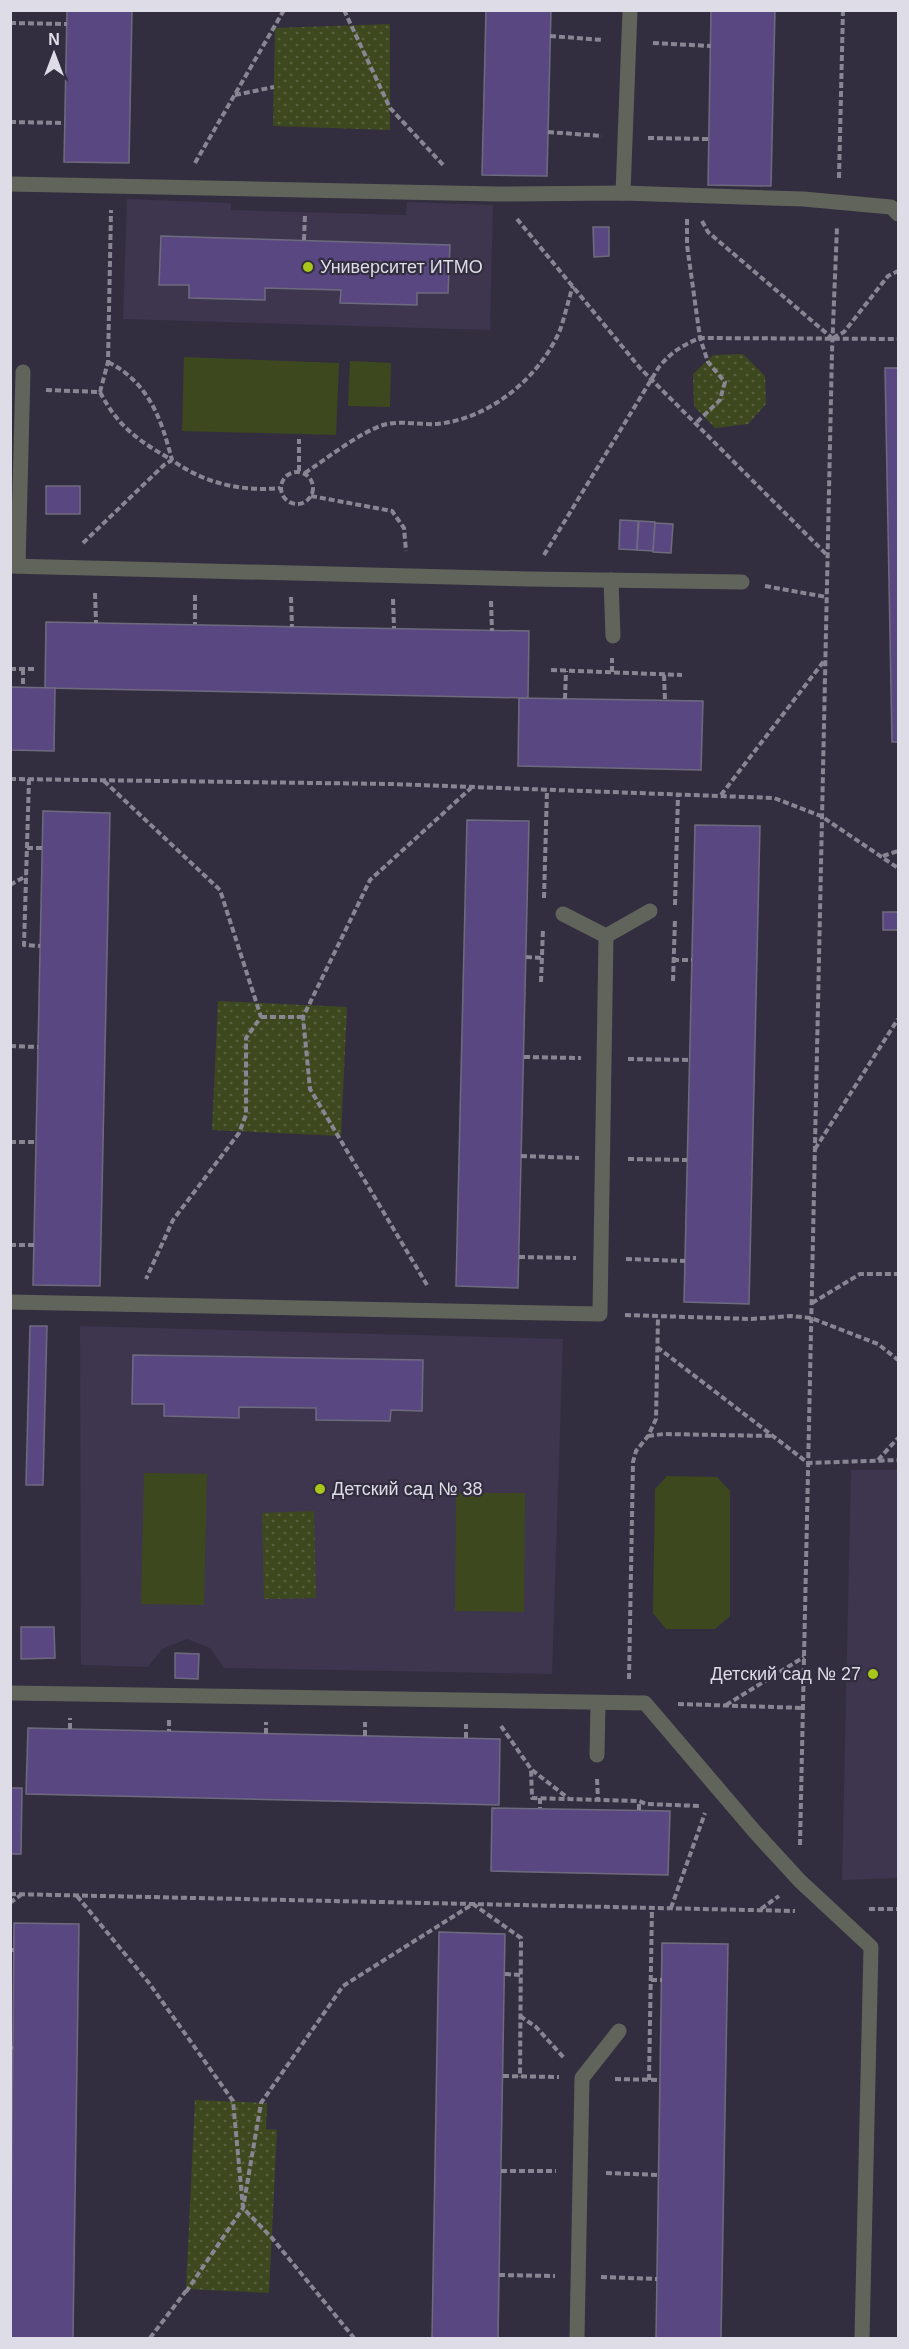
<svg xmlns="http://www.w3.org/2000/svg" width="909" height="2349" font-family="Helvetica,sans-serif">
<defs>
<pattern id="park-dots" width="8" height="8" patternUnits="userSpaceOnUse" patternTransform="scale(1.5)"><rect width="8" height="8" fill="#3e481f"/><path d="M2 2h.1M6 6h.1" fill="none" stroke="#596240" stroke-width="1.8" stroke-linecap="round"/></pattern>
</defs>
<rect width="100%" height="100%" fill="#322e3f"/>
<g fill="#3d364e">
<path d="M127 199 231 203V210L406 215 407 202 493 205 490 330 123 319Z"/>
<path d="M80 1326 563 1339 552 1674 224 1668 210 1648 187 1639 162 1649 148 1667 81 1665Z"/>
<path d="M851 1470H898V1878L842 1880Z"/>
</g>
<g fill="url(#park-dots)">
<path d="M390 24V130L273 126 275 28Z"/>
<path d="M743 354 765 376 766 404 748 424 715 428 694 406 693 374 713 355Z"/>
<path d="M218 1001 347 1007 341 1136 212 1130Z"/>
<path d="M314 1511 316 1598 264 1599 262 1513Z"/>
<path d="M195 2100 267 2103 266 2129 277 2130 269 2293 186 2289Z"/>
</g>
<g fill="#3e481f">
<path d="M184 357 339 363 336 435 182 431Z"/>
<path d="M350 361 391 363 390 407 348 406Z"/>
<path d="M144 1473 207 1474 204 1605 141 1604Z"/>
<path d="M667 1476 717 1477 730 1491V1616L715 1629H666L653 1613 655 1489Z"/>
<path d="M456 1493H525L524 1612 455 1611Z"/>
</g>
<g fill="#594782" stroke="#6f6b7f" stroke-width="1.5">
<path d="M67 10H132L129 163 64 162Z"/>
<path d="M486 10H551L547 176 482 175Z"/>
<path d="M711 10H775L771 186 708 185Z"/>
<path d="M593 227H609V256L594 257Z"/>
<path d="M161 236 450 245 448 293H417V305L340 303 341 290 265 288V300L189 298V285H159Z"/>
<path d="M885 368H898V742H892Z"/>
<rect x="46" y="486" width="34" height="28"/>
<path d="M620 520 638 521 637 550 619 549Z"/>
<path d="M639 521 655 522 653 551 637 550Z"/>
<path d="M655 523 673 524 671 553 653 552Z"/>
<path d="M46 622 529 631 528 698 45 688Z"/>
<path d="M10 687 55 688 54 751 10 750Z"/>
<path d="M519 698 703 701 701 770 518 766Z"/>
<path d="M43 811 110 813 100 1286 33 1285Z"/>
<path d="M467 820 529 821 518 1288 456 1286Z"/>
<path d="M695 825 760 826 749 1304 684 1302Z"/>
<rect x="883" y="912" width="15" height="18"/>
<path d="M30 1326H47L43 1485H26Z"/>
<path d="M133 1355 423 1360 422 1411 391 1410 390 1421 316 1420V1408L239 1407V1418L164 1416V1404H132Z"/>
<path d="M21 1627H54L55 1658 21 1659Z"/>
<path d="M175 1653 199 1654 198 1679 175 1678Z"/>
<path d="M28 1728 500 1739 499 1805 26 1794Z"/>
<path d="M10 1788H22L21 1854H10Z"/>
<path d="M492 1808 670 1811 668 1875 491 1871Z"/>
<path d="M14 1923 79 1924 73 2338H10Z"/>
<path d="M439 1932 505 1934 498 2338H432Z"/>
<path d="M662 1943 728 1944 721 2338H656Z"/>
</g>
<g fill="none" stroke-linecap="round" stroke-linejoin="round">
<g stroke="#898694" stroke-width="4" stroke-dasharray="6 3" stroke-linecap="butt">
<path d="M344 10 390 108 445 167"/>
<path d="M10 23 67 24"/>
<path d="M550 36 603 40"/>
<path d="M653 43 711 46"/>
<path d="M235 95 274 87"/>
<path d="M10 122 64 123"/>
<path d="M548 132 602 136"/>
<path d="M648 138 709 139"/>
<path d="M195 163 284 10"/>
<path d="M839 178 843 10"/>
<path d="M517 219 640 368 827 555"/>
<path d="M687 219V245L700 338 708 362 725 382 720 400 695 424"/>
<path d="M702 221 708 232 832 338"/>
<path d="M304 240 305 214"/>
<path d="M833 338 844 332 888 276 898 271"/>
<path d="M108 362C149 383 161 418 172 460"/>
<path d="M46 390 100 392C118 427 139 441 172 460"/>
<path d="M100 392 108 362 111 210"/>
<path d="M299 471V439"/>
<circle cx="297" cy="488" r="16"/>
<path d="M305 473C326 459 359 433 383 425 400 420 420 425 437 424 490 419 540 377 560 330 565 316 568 301 573 286"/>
<path d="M311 496 392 511 404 528 406 551"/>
<path d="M83 543 164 465 172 460C203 483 242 492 280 488"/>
<path d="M544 555 659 367C671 352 683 345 700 338L898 339"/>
<path d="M765 586 826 597"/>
<path d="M95 593 96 623"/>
<path d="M195 595V624"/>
<path d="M291 597 292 627"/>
<path d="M393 599 394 628"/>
<path d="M491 601 492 631"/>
<path d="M10 669H36"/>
<path d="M23 669V687"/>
<path d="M551 670 682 675"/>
<path d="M612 672V658"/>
<path d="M664 675 665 701"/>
<path d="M565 699 566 671"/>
<path d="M10 779 391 784 774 798 821 816 898 868"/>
<path d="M29 779 24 945 40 946"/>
<path d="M104 781 220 890 261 1017 246 1038V1115L239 1133 173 1220 146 1279"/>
<path d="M721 795 824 661"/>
<path d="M27 848H42"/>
<path d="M883 856 898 851"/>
<path d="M10 885 26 876"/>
<path d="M544 898 547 790"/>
<path d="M675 905 678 795"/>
<path d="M526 957 542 958"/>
<path d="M673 960H692"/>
<path d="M673 981 675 919"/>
<path d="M541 982 543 929"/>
<path d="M261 1017H303"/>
<path d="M10 1046 38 1047"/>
<path d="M524 1057 581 1058"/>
<path d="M628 1059 690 1060"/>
<path d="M10 1142H36"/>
<path d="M815 1149 898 1019"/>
<path d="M521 1156 579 1158"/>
<path d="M628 1159 687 1160"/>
<path d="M10 1245H34"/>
<path d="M519 1257 576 1258"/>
<path d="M626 1259 685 1261"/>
<path d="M427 1285 310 1089 303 1017 370 880 471 788"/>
<path d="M812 1303 860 1274H898"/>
<path d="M625 1315 751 1319 791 1316 811 1318 878 1344 898 1360"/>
<path d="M657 1347 808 1463 898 1460"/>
<path d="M648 1436 664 1434 772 1436"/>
<path d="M878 1460 898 1438"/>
<path d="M629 1679 633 1462 636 1451 648 1436 656 1419 658 1317"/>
<path d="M678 1704 804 1708"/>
<path d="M726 1705 804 1657"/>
<path d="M169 1720V1731"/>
<path d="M501 1726 531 1769 532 1798 639 1801 646 1804 701 1806"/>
<path d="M70 1729V1718"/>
<path d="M266 1734V1722"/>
<path d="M365 1736V1722"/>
<path d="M466 1738V1724"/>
<path d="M532 1770 568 1798"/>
<path d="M597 1779 598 1800"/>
<path d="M540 1798V1808"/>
<path d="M639 1810V1801"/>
<path d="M800 1845 832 351 837 227"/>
<path d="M10 1894 795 1911"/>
<path d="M77 1896 149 1983 233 2101 243 2208 272 2238 354 2338"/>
<path d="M10 1903 22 1894"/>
<path d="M671 1908 705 1813"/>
<path d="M761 1909 779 1896"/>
<path d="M869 1909H898"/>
<path d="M10 1950H14"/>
<path d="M505 1974 520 1975"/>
<path d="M651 1980H662"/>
<path d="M520 2016 536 2027 565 2059"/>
<path d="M10 2048H13"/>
<path d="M503 2076 559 2077"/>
<path d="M615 2079 660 2080"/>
<path d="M649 2080 652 1908"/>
<path d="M10 2147H11"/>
<path d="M501 2171H556"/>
<path d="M606 2173 659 2175"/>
<path d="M499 2275 555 2276"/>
<path d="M601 2277 657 2279"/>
<path d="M186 2292 243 2208 261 2103 343 1986 473 1904 521 1938 520 2077"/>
<path d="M150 2338 186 2291"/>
</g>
<g stroke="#61645b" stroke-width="15">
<path d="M10 184 496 194 623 193 803 199 891 207 898 214"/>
<path d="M623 193 630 10"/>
<path d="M10 566 529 579 742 582"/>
<path d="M18 566 23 372"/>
<path d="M611 580 613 636"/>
<path d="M563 914 606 936"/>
<path d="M606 936 650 911"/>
<path d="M10 1302 600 1314 606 936"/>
<path d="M10 1693 645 1703 755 1832 800 1881 871 1947 862 2338"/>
<path d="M597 1755 598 1703"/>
<path d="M577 2338 582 2078 619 2031"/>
</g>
</g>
<g fill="#a9c71a" stroke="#322e3f" stroke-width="2">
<circle cx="308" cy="267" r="6"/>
<circle cx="320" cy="1489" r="6"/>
<circle cx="873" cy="1674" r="6"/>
</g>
<g text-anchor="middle" stroke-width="4.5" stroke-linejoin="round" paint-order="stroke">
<g font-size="18" fill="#dedce7" stroke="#322e3f" text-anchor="start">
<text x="320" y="273">Университет ИТМО</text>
<text x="332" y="1495">Детский сад № 38</text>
<text x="861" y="1680" text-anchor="end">Детский сад № 27</text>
</g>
</g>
<rect width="909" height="2349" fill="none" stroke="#dedce7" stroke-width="24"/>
<g transform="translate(54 54)" stroke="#322e3f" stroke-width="4.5" paint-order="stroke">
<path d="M0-4.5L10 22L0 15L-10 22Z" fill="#dedce7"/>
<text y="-9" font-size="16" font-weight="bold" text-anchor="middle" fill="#dedce7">N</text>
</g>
</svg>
